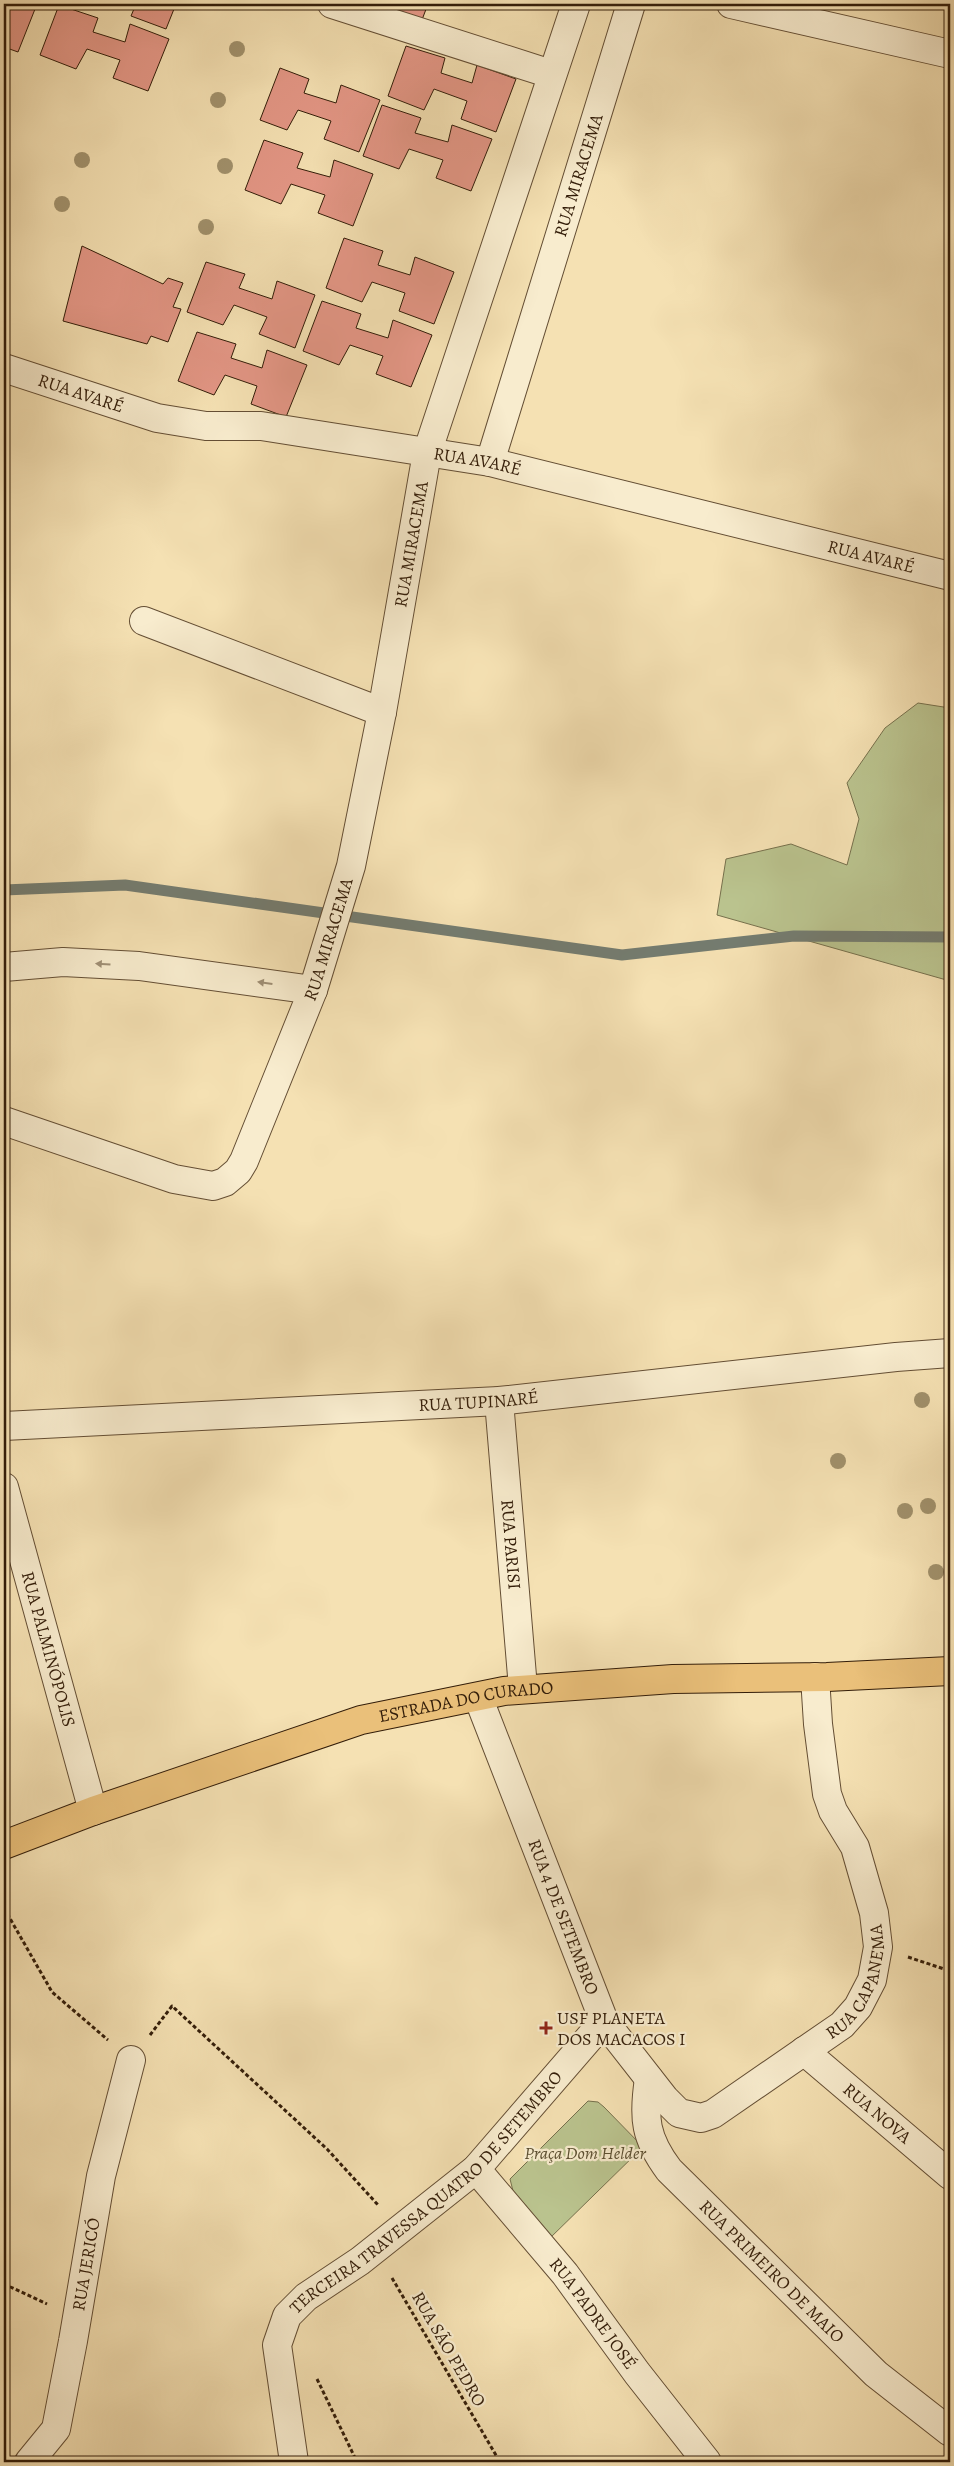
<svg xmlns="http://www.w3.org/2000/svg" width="954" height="2466" font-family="Alegreya,serif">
<rect width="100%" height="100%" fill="#f5e1b3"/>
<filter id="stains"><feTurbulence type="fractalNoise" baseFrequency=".004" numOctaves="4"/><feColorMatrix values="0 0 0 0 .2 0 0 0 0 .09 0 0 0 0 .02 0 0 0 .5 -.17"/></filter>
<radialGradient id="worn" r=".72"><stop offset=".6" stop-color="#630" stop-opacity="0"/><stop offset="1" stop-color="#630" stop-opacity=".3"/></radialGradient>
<g fill="#bac38e" stroke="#76704c">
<path d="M918 703 950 708V981L717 915 726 859 791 844 847 865 859 819 847 783 885 728Z"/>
<path d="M588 2101 598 2102 604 2107 643 2147 548 2240 514 2195 510 2179Z"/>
</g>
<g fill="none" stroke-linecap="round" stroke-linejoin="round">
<path stroke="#747c70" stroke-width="11" d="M4 890 125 885 622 955 794 936 950 937"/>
</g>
<g fill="#e39685" stroke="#331d09">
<path d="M4 4H37L18 52 4 47Z"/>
<path d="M136 4H176L166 29 131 16Z"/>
<path d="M386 4H428L420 25 382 10Z"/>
<path d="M59 5 98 18 93 32 125 42 130 24 169 39 148 91 113 78 120 60 87 49 76 69 40 55Z"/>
<path d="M406 46 445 58 441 73 472 83 477 65 516 79 496 132 461 119 467 101 434 89 424 110 388 96Z"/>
<path d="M280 68 309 79 304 93 336 103 341 85 380 100 359 152 324 139 331 121 298 110 287 130 260 120Z"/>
<path d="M382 105 421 118 415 133 448 142 452 125 492 139 471 191 436 178 443 160 409 149 399 169 363 156Z"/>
<path d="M264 140 303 153 297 168 330 177 334 160 373 174 353 226 318 213 325 195 291 184 281 204 245 190Z"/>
<path d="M344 238 383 251 378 265 410 275 415 257 454 272 434 324 399 311 405 293 372 282 362 302 326 288Z"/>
<path d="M82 246 163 284 168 278 183 283 173 307 181 309 168 342 151 336 147 344 63 321Z"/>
<path d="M206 262 245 274 239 288 272 299 277 281 315 295 295 348 259 334 267 317 234 305 223 325 187 312Z"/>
<path d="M322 301 361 314 356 328 388 338 393 320 432 335 411 387 376 374 383 356 350 345 339 365 303 351Z"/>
<path d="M197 332 236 344 231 358 262 368 267 350 307 365 286 417 251 404 257 386 225 375 214 395 178 381Z"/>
</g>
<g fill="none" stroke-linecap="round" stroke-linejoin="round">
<defs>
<g id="minor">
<path d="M332 4 551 74"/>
<path d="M731 4 950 54"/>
<path id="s1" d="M4 368 157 418 206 426H261L490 462 950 576"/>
<path id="s2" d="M490 462 631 4"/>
<path d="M144 621 382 712"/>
<path d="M4 967 63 962 139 966 313 990"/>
<path id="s3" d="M4 1121 174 1179 213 1186 225 1182 238 1171 244 1161 313 990 351 866 382 712 427 453 576 4"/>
<path id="s4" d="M499 1401 523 1688"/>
<path id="s5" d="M4 1426 499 1401 896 1357 950 1353"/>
<path id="s6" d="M4 1487 93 1811"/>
<path id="s7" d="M478 1697 604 2021 665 2099 679 2113 701 2118 713 2114 842 2025 858 2007 872 1980 878 1947 874 1913 855 1847 833 1811 827 1794 818 1724 815 1677"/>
<path id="s8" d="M804 2051 950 2175"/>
<path id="s9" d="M649 2079C643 2118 645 2138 669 2170L876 2374 950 2432"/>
<path id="s10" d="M476 2169 565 2274 637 2373 707 2462"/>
<path id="s11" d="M29 2462 56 2429 73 2341 101 2176 131 2060"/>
<path id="s12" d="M294 2462 277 2345 287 2316 306 2297 360 2261 476 2169 604 2021"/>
</g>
<g id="major">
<path id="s13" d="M4 1845 93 1811 361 1720 504 1691 673 1679 827 1677 950 1671"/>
</g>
</defs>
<use href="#minor" stroke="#644e34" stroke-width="30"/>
<use href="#major" stroke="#331d09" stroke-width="30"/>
<g stroke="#331d09" stroke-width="3" stroke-dasharray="4 2.5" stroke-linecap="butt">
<path d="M4 1908 52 1992 108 2040"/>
<path d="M908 1957 950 1971"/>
<path d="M150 2035 172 2006 327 2149 378 2205"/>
<path d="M392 2278 500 2462"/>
<path d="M4 2284 47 2304"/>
<path d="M317 2379 357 2462"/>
</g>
<use href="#minor" stroke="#f8ecce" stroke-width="28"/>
<use href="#major" stroke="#eac07a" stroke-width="28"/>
</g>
<g fill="#a1916c">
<circle cx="237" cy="49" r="8"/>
<circle cx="218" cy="100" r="8"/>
<circle cx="82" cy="160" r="8"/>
<circle cx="225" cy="166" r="8"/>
<circle cx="62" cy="204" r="8"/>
<circle cx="206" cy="227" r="8"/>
<circle cx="922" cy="1400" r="8"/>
<circle cx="838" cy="1461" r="8"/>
<circle cx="928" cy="1506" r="8"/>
<circle cx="905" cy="1511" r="8"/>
<circle cx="936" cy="1572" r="8"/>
</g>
<defs><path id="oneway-solid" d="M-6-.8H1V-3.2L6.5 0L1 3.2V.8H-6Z" transform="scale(1.25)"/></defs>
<g fill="#9f8f75">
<use href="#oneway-solid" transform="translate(103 964) rotate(-176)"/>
<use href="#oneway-solid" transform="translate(265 983) rotate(-172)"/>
</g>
<path fill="#8f2418" stroke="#f8ecce" stroke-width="2" d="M543.5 2020.5h5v5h5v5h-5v5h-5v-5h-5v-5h5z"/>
<g text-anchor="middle" stroke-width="4.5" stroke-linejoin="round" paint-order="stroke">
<g font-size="18" fill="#331d09" stroke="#f8ecce">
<text dy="6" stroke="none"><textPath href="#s2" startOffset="300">RUA MIRACEMA</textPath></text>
<text dy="6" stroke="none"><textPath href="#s1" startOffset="81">RUA AVARÉ</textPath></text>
<text dy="6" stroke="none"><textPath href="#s1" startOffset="485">RUA AVARÉ</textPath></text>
<text dy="6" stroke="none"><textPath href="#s3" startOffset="902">RUA MIRACEMA</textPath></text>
<text dy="6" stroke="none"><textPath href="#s1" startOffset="890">RUA AVARÉ</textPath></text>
<text dy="6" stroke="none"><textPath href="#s3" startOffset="498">RUA MIRACEMA</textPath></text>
<text dy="6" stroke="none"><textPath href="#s5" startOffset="475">RUA TUPINARÉ</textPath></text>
<text dy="6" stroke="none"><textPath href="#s4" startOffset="144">RUA PARISI</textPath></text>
<text dy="6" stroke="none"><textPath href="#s6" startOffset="168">RUA PALMINÓPOLIS</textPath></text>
<text dy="6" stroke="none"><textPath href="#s13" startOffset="485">ESTRADA DO CURADO</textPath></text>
<text dy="6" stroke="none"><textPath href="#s7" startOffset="236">RUA 4 DE SETEMBRO</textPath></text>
<text dy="6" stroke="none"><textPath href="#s7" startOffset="705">RUA CAPANEMA</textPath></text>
<text dy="6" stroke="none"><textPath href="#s8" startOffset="96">RUA NOVA</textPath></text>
<text dy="6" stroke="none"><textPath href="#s12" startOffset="336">TERCEIRA TRAVESSA QUATRO DE SETEMBRO</textPath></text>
<text dy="6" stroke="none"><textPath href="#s11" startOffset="210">RUA JERICÓ</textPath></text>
<text dy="6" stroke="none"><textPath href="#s9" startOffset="241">RUA PRIMEIRO DE MAIO</textPath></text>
<text dy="6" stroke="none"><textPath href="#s10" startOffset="186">RUA PADRE JOSÉ</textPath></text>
<text transform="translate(449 2349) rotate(60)" y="6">RUA SÃO PEDRO</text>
</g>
<g font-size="18" fill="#331d09" stroke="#f8ecce" text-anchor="start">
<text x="557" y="2024">USF PLANETA<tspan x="557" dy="21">DOS MACACOS I</tspan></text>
</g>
<g font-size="18" font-style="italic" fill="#5c4f31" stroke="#f8ecce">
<text x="585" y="2159">Praça Dom Helder</text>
</g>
</g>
<rect width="954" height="2466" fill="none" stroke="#f5e1b3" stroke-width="20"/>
<rect x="5" y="5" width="944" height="2456" fill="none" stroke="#331d09" stroke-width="2.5"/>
<rect x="10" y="10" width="934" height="2446" fill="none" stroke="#331d09"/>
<rect width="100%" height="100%" filter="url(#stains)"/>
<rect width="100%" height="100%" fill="url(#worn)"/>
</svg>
